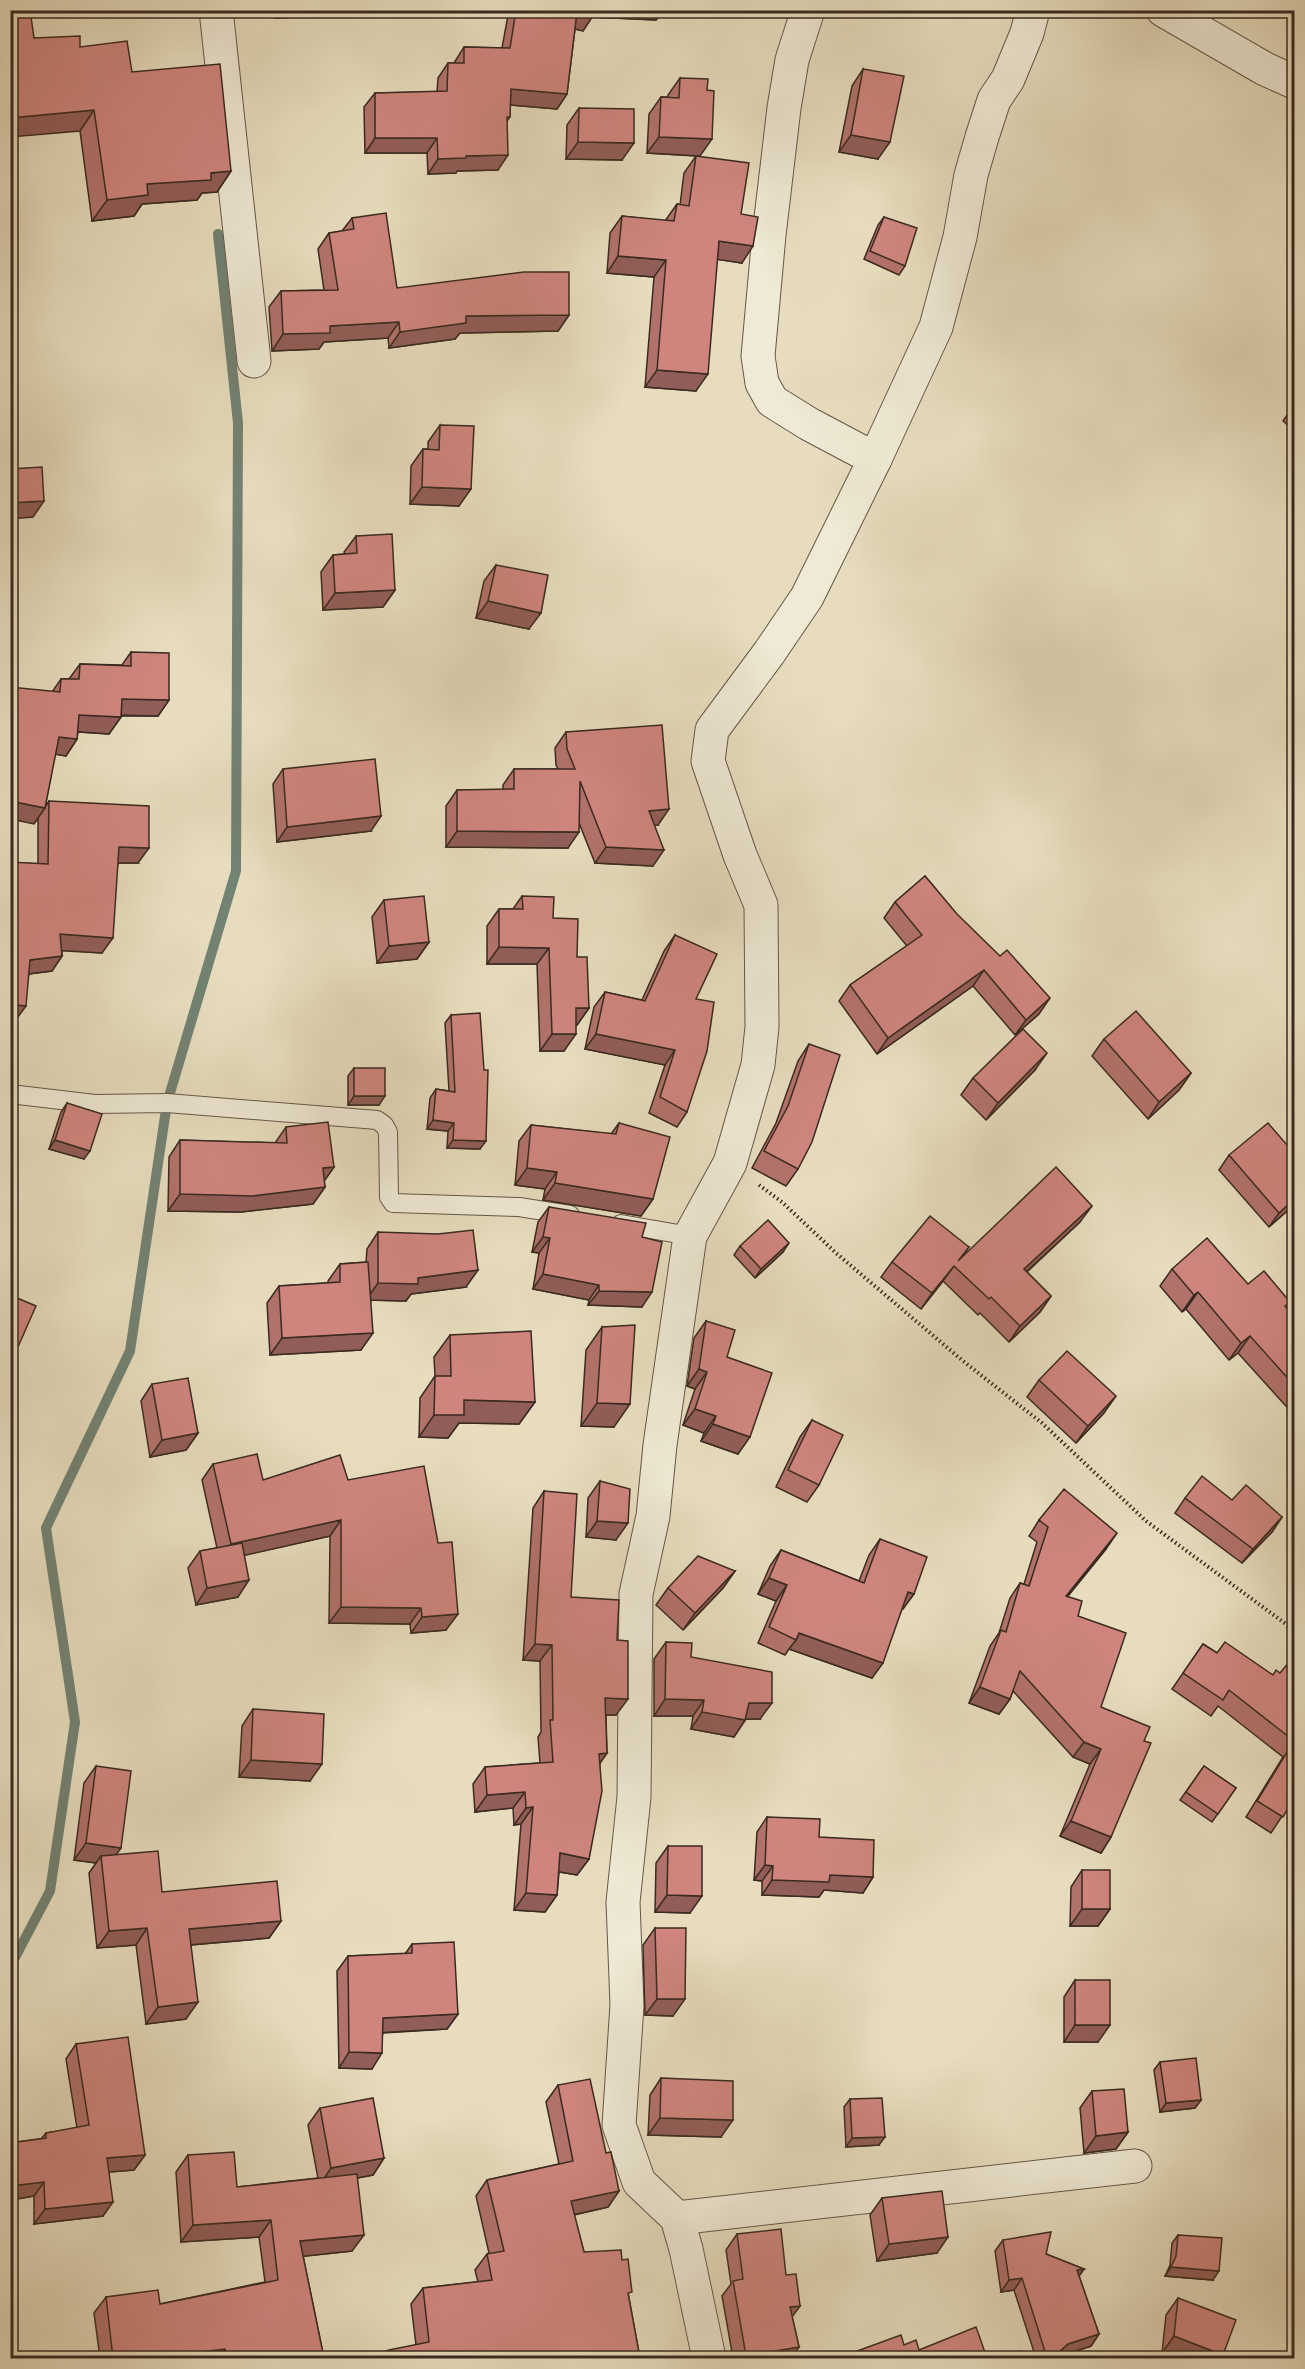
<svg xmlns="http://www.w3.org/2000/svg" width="1305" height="2369" font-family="'Libre Bodoni',serif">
<rect width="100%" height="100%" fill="#e7ddbe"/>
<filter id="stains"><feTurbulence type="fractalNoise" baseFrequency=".00333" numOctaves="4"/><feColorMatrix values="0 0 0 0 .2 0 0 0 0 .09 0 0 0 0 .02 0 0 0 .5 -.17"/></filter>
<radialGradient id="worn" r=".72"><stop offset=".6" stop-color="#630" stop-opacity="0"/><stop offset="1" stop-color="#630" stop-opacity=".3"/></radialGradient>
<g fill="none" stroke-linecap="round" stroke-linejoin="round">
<path stroke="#728273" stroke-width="10" d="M10 1967 50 1891 75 1722 46 1528 130 1351 167 1103 236 871 238 423 218 234"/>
<defs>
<g id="lane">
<path d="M10 1094 95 1104 167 1103 377 1120 384 1125 388 1132 389 1197 393 1203 519 1207 570 1215"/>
<path d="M621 1224 690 1236"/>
</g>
<g id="street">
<path d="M216 10 254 361"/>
<path d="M808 10 792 60 784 108 769 235 758 356 762 383 772 401 809 424 875 459"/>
<path d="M1163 10 1265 69 1294 82"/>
<path d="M677 2218 1135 2166"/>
<path d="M709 2358 686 2249 677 2218 639 2182 619 2125 627 2005 623 1902 634 1797 636 1594 653 1516 660 1445 690 1236 730 1163 758 1065 762 1027 761 905 740 855 708 761 712 730 769 653 807 597 875 459 936 327 960 237 971 175 982 137 994 100 1008 79 1027 33 1033 10"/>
</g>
</defs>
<use href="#lane" stroke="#655748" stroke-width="20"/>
<use href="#street" stroke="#655748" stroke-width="35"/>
<path stroke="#3a2a20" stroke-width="4" stroke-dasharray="1.5 3" stroke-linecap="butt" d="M759 1185 782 1202 836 1253 963 1361 1042 1423 1146 1521 1294 1630"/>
<use href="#lane" stroke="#efe9d5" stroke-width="18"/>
<use href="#street" stroke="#efe9d5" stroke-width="33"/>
</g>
<g fill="#b2726c" stroke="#3a2a20" stroke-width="1.5">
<path d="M262 10H372L369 14 275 18V11Z"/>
<path d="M509 10H663L656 20 592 17 583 31 575 29 567 94 557 109 510 105V117L507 121 498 170 457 171 456 173 428 174 427 153H365L364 107 375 93 437 92 438 78 448 63H454L464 47 502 48Z"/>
<path d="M34 38 80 47 132 72 231 171 217 192 202 193 197 200 142 204 134 216 92 221 80 131Z"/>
<path d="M863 69 878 159 839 152 852 86Z"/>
<path d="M680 78 700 156 741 214 742 263 717 259 696 391 645 387 654 277 607 273 610 233 622 216 665 221 677 204 680 205 684 173 696 156 647 153 649 114 661 97H668V95Z"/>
<path d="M579 108 622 160 566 159 567 125Z"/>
<path d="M884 217 905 266 899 275 864 259 878 225Z"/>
<path d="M352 218 397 288 569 315 558 331 460 333 455 339 389 348 388 338 324 342 319 349 272 351 269 307 281 291 324 290 318 249 329 233 342 231Z"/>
<path d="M1294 405V431L1283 421Z"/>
<path d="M440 425 459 506 410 504 411 466 423 449H428V442Z"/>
<path d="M356 536 395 590 383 607 323 610 321 572 333 555 345 554 344 552Z"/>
<path d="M496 565 529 629 476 618 484 581Z"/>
<path d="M131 652 169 700 158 716H121V717L109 734 78 732 77 739 66 756 55 754 45 807 49 801 138 863H118L102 953 62 950V956L52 971 29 974 15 1021 10 1020V862L38 864V817L34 824 52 692 61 679H69L80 664 122 665Z"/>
<path d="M566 732 658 825H654L653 866 595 863 579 823 568 848 446 847V806L457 790H503V785L514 769H558L556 765 555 748Z"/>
<path d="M283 769 371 831 277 842 273 784Z"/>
<path d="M925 876 1039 1014 1015 1035 973 986 877 1054 839 1001 850 985 907 946 884 918 895 902Z"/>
<path d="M522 896 553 918 577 957 589 1008 577 1025H576L564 1051H540L537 964H487V926L499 909H513Z"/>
<path d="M384 900 429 942 417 959 377 963 372 917Z"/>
<path d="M675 935 696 999 687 1112 677 1127 649 1113 665 1065 585 1049 594 1007 605 992 642 1000 664 951Z"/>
<path d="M451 1015 480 1149 447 1148 448 1131 427 1129 430 1098 436 1089 449 1091 445 1023Z"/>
<path d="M1104 1039 1191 1073 1179 1090 1148 1119 1092 1056Z"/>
<path d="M809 1044 798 1169 786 1186 752 1168 776 1123 798 1061Z"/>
<path d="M354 1068 379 1105H348V1076Z"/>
<path d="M1035 1070 986 1120 961 1095 973 1078Z"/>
<path d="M67 1103 84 1159 49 1149 61 1112Z"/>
<path d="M619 1123 653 1199 641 1216 543 1200 545 1189 515 1185 519 1141 531 1125 611 1134Z"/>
<path d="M286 1127 334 1167 324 1181 325 1187 313 1204 241 1212 168 1211 169 1157 180 1140 275 1143Z"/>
<path d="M1229 1155 1294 1205 1269 1227 1219 1170Z"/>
<path d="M549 1207 642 1237V1307L588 1305 589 1300 533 1289 539 1253 532 1252 538 1222Z"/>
<path d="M1080 1222 1027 1272 1051 1296 1040 1312 1009 1342 980 1313 978 1315 943 1281 921 1309 881 1277 892 1262 969 1247 963 1256Z"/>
<path d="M378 1232 466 1287 411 1294 406 1301 371 1300 361 1350 270 1355 267 1303 279 1286 328 1283V1281L340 1264 366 1262 367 1249Z"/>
<path d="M740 1246 783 1252 755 1278 734 1255Z"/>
<path d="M1172 1269 1248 1284 1286 1307 1294 1317V1415L1238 1353 1229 1360 1186 1309 1182 1312 1160 1286Z"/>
<path d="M706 1321 727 1357 738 1454 701 1441 704 1433 683 1425 695 1389 687 1386 694 1338Z"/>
<path d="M602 1327 614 1427 581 1426 586 1350Z"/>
<path d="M450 1335 535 1402 519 1424 459 1423 448 1438 419 1437 420 1398 435 1376 434 1357Z"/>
<path d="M1039 1380 1104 1413 1076 1443 1027 1397Z"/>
<path d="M152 1384 198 1433 186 1450 150 1457 141 1401Z"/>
<path d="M812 1420 819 1485 807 1502 776 1487 800 1437Z"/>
<path d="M213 1464 263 1480H348L446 1630 411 1633 410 1624 329 1623 330 1536 244 1555 238 1597 196 1605 188 1568 200 1551 217 1548 202 1480Z"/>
<path d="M600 1481 616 1540 586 1537 588 1498Z"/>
<path d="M544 1491 571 1597 617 1640 616 1715H606L607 1753 600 1763 589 1859 577 1875 559 1872 557 1895 545 1912 514 1910 521 1824 514 1825 513 1808 475 1812 473 1784 485 1767 540 1763 538 1737 541 1732 540 1661 523 1660 533 1508Z"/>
<path d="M1185 1498 1232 1500 1282 1517 1272 1532 1242 1563 1175 1513Z"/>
<path d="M1039 1520 1106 1549 1067 1597 1078 1616 1101 1707 1144 1741 1111 1837 1101 1853 1060 1836 1090 1764 1073 1757 1013 1691 1010 1699 999 1714 969 1703 990 1646 999 1633 1010 1598 1020 1583 1024 1584 1037 1542 1029 1536Z"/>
<path d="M880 1539 914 1594 902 1609 872 1678 789 1649 785 1655 758 1643 776 1601 758 1594 770 1566 781 1550 859 1581 869 1555Z"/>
<path d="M735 1571 723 1588 683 1630 656 1605 668 1588Z"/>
<path d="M666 1642 691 1657 760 1719H746L734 1737 691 1729 693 1716H654V1659Z"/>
<path d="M1203 1644 1217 1653 1273 1675 1280 1673 1294 1667V1798L1271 1833 1246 1817 1283 1757 1218 1706 1211 1716 1172 1689Z"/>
<path d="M253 1709 310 1781 239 1777 242 1726Z"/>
<path d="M96 1766 116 1855 162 1892 281 1921 269 1938 191 1945 186 2019 146 2024 136 1945 97 1948 89 1873 96 1863 74 1860 84 1783Z"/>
<path d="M1204 1766 1236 1788 1212 1822 1180 1800Z"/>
<path d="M767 1817 819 1837 873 1877 863 1893 824 1890 819 1897 762 1895V1881L754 1880 757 1832Z"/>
<path d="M668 1846 690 1913 655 1912 656 1863Z"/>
<path d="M1082 1870 1110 1909 1098 1926H1070L1071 1887Z"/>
<path d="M655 1928 673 2016 645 2015 643 1945Z"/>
<path d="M412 1944 458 2014 447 2029 383 2033 372 2069 339 2068 337 1971 348 1956 405 1954Z"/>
<path d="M1075 1980 1098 2042H1064V1997Z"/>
<path d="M76 2044 145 2155 134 2170 109 2172 103 2216 34 2224V2196L10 2200V2143L41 2139 46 2133 77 2128 66 2059Z"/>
<path d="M1160 2062 1201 2100 1195 2108 1160 2112 1154 2070Z"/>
<path d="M661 2078 721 2137 648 2135 650 2095Z"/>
<path d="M558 2085 606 2153 619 2191 608 2207 574 2215 584 2252 622 2260 640 2358H367L416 2345 411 2304 423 2288 478 2282 475 2270 487 2254 489 2253 476 2196 487 2180 559 2164 546 2102Z"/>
<path d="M1092 2091 1128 2132 1116 2149 1084 2153 1080 2108Z"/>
<path d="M850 2099 879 2145 846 2147 844 2107Z"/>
<path d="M320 2108 384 2158 373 2175 357 2178 352 2251 303 2256 324 2358H100L94 2313 106 2297 160 2304 265 2282 259 2237 181 2242 176 2172 188 2155 237 2187 318 2178 308 2125Z"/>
<path d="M882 2198 937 2253 877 2261 870 2215Z"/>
<path d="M737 2234 786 2275 800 2306 792 2316 799 2347 791 2358H733L722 2296 731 2284 726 2250Z"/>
<path d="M1178 2235 1213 2280 1165 2276 1170 2265 1172 2243Z"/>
<path d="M1003 2240 1046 2254 1084 2269 1079 2276 1099 2334 1091 2346 1060 2356 1057 2358H1036L1014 2290 1001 2292 995 2251Z"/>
<path d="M1178 2298 1223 2355 1162 2353 1166 2315Z"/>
</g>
<g fill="#915d58" stroke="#3a2a20" stroke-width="1.5">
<path d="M161 10H191L160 13Z"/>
<path d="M280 10H372L369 14 275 18Z"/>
<path d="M590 10H663L656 20 592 17 583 31 567 27 577 12Z"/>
<path d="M511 89 567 94 557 109 500 104Z"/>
<path d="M94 110 80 131 10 137V118Z"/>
<path d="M851 135 890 142 878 159 839 152Z"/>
<path d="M659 137 712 139 700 156 647 153Z"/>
<path d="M375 138H437L427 153H365Z"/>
<path d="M578 142 634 143 622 160 566 159Z"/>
<path d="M508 155 498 170 457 171 456 173 428 174 438 159 466 156Z"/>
<path d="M231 171 217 192 202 193 197 200 142 204 134 216 92 221 107 200 147 184 211 173Z"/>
<path d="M719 241 753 246 742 263 707 258Z"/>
<path d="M618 256 666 260 654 277 607 273Z"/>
<path d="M569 315 558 331 460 333 455 339 389 348 400 332 466 316Z"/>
<path d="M399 322 388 338 324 342 319 349 272 351 283 334 330 326Z"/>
<path d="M657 370 708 374 696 391 645 387Z"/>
<path d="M422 487 471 489 459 506 410 504Z"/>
<path d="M44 501 33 517 10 519V503Z"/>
<path d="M395 590 383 607 323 610 335 593Z"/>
<path d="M488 601 541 613 529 629 476 618Z"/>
<path d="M122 699 169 700 158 716 110 715Z"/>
<path d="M79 715 121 717 109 734 68 731Z"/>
<path d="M59 737 77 739 66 756 47 753Z"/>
<path d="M10 801 45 808 34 824 10 819Z"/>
<path d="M669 809 658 825 638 827 649 811Z"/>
<path d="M381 816 371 831 277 842 287 827Z"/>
<path d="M457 831 579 832 568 848 446 847Z"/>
<path d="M119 847 149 848 138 863H108Z"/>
<path d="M606 847 664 850 653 866 595 863Z"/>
<path d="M60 934 113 938 102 953 49 950Z"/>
<path d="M429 942 417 959 377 963 389 946Z"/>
<path d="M499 947 549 948 537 964H487Z"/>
<path d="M62 956 52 971 19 975 30 960Z"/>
<path d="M984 970 973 986 877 1054 888 1038Z"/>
<path d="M1050 998 1039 1014 1015 1035 1026 1020Z"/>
<path d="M10 1004 26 1006 15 1021 10 1020Z"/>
<path d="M576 1008H589L577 1025H564Z"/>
<path d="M552 1034H576L564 1051H540Z"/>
<path d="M596 1034 675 1050 665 1065 585 1049Z"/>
<path d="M1047 1053 1035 1070 986 1120 998 1103Z"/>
<path d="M1191 1073 1179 1090 1148 1119 1159 1102Z"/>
<path d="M354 1096H385L379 1105H348Z"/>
<path d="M433 1120 454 1123 448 1131 427 1129Z"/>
<path d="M55 1140 90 1151 84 1159 49 1149Z"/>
<path d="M453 1140 486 1141 480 1149 447 1148Z"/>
<path d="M334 1167 322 1184 323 1168Z"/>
<path d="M527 1168 557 1172 545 1189 515 1185Z"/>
<path d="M555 1183 653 1199 641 1216 543 1200Z"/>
<path d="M325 1187 313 1204 241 1212 168 1211 180 1194Z"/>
<path d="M1294 1199V1205L1269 1227 1279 1213Z"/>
<path d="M1092 1206 1080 1222 1013 1284 1024 1269Z"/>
<path d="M543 1237 550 1238 539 1253 532 1252Z"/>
<path d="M789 1243 783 1252 755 1278 761 1269Z"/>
<path d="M954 1266 943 1281 921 1309 932 1293Z"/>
<path d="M478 1270 466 1287 411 1294 406 1301 366 1300 378 1283Z"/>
<path d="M543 1274 599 1285 589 1300 533 1289Z"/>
<path d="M599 1291 652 1292 642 1307 588 1305Z"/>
<path d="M1198 1292 1186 1309 1182 1312 1194 1295Z"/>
<path d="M1051 1296 1040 1312 1009 1342 1020 1326Z"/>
<path d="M373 1333 361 1350 270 1355 282 1338Z"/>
<path d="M1250 1336 1238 1353 1229 1360 1241 1343Z"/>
<path d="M699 1369 707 1372 695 1389 687 1386Z"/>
<path d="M1116 1396 1104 1413 1076 1443 1088 1426Z"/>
<path d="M464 1400 535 1402 519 1424 459 1423 448 1438 419 1437 434 1415Z"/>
<path d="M597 1403 630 1404 614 1427 581 1426Z"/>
<path d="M695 1409 716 1416 704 1433 683 1425Z"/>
<path d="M713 1424 750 1437 738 1454 701 1441Z"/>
<path d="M198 1433 186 1450 150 1457 162 1440Z"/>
<path d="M1282 1517 1272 1532 1242 1563 1253 1549Z"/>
<path d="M341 1520 330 1536 220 1561 231 1544Z"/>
<path d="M597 1521 628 1523 616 1540 586 1537Z"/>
<path d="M1117 1533 1106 1549 1055 1612 1066 1596Z"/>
<path d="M735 1571 723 1588 683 1630 695 1613Z"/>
<path d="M769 1578 787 1585 776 1601 758 1594Z"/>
<path d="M249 1580 238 1597 196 1605 207 1588Z"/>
<path d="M908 1592 914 1594 903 1609 897 1607Z"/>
<path d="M341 1607 421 1608 410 1624 329 1623Z"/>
<path d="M458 1614 446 1630 411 1633 422 1617Z"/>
<path d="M799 1633 883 1663 872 1678 789 1649 796 1640Z"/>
<path d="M535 1644 552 1645 540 1661 523 1660Z"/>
<path d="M980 1687 1010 1699 999 1714 969 1703Z"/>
<path d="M605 1698 628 1699 616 1715H593Z"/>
<path d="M665 1699 704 1700 693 1716H654Z"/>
<path d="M749 1703H772L760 1719H738L745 1720 734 1737 691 1729 702 1712Z"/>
<path d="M1084 1742 1101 1749 1090 1764 1073 1757Z"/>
<path d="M607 1753 595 1770 599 1754Z"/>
<path d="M251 1760 322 1764 310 1781 239 1777Z"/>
<path d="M525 1792 513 1808 475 1812 487 1795Z"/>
<path d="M533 1807 521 1824 514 1825 526 1808Z"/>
<path d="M1071 1821 1111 1837 1101 1853 1060 1836Z"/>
<path d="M86 1843 121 1848 109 1865 101 1856 96 1863 74 1860Z"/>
<path d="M560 1853 589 1859 577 1875 549 1870Z"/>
<path d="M765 1865 773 1866 762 1881 754 1880Z"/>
<path d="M830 1875 873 1877 863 1893 824 1890 819 1897 762 1895 772 1880Z"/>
<path d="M526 1893 557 1895 545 1912 514 1910Z"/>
<path d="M667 1895 702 1896 690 1913 655 1912Z"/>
<path d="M1082 1909H1110L1098 1926H1070Z"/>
<path d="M281 1921 269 1938 177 1946 189 1929Z"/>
<path d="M147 1928 136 1945 97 1948 109 1931Z"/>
<path d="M657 1999H685L673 2016 645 2015Z"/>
<path d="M198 2002 186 2019 146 2024 158 2007Z"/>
<path d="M458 2014 447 2029 373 2033 383 2018Z"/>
<path d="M1075 2025H1110L1098 2042H1064Z"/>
<path d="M349 2052 382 2053 372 2069 339 2068Z"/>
<path d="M1201 2100 1195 2108 1160 2112 1166 2103Z"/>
<path d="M660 2118 733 2120 721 2137 648 2135Z"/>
<path d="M1128 2132 1116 2149 1084 2153 1096 2136Z"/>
<path d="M885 2137 879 2145 846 2147 852 2138Z"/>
<path d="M145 2155 134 2170 97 2173 107 2158Z"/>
<path d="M384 2158 373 2175 320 2185 331 2168Z"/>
<path d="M44 2182 34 2196 10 2200V2186Z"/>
<path d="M619 2191 608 2207 559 2218 571 2201Z"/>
<path d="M113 2202 103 2216 34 2224 45 2209Z"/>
<path d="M271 2220 259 2237 181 2242 193 2225Z"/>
<path d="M364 2235 352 2251 288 2258 300 2241Z"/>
<path d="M948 2237 937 2253 877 2261 889 2244Z"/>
<path d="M1171 2267 1219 2271 1213 2280 1165 2276Z"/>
<path d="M1084 2269 1076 2280 1077 2270Z"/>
<path d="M1022 2278 1014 2290 1001 2292 1009 2280Z"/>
<path d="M800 2306 789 2321 790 2307Z"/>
<path d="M1099 2334 1091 2346 1060 2356 1057 2358H1052L1068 2344Z"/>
<path d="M1174 2336 1223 2355 1221 2358H1176L1162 2353Z"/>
<path d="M799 2347 791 2358H744L746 2356Z"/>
<path d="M225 2349 219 2358H148Z"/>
<path d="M575 2353 571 2358H538Z"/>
</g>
<g fill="#cf857e" stroke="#3a2a20" stroke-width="1.5">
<path d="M10 10H30L34 38 80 36V47L127 41 132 72 220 64 231 171 211 173V180L147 184 148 195 107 200 94 110 10 118Z"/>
<path d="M516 10H594L593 16 577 12 567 94 511 89 510 117H507L508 155 466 156V158L438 159 437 138H375V93L447 91 448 63H464V47L510 48Z"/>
<path d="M863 69 904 76 890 142 851 135Z"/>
<path d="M680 78 708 79 707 90 714 91 712 139 659 137 661 97 679 98Z"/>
<path d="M579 108 634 109V143L578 142Z"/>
<path d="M696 156 749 163 741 214 758 217 753 246 719 241 708 374 657 370 666 260 618 256 622 216 674 221 677 204 689 206Z"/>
<path d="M386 213 397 288 524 272H569V315L466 316V323L400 332 399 322 330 326V333L283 334 281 291 338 290 329 233 354 229 352 218Z"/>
<path d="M884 217 917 228 905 266 870 251Z"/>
<path d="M440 425 474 426 471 489 422 487 423 449 439 450Z"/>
<path d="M42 467 44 501 10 503V469Z"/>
<path d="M392 534 395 590 335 593 333 555 357 553 356 536Z"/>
<path d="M496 565 548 575 541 613 488 601Z"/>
<path d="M131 652 169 653V700L122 699 121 717 79 715 77 739 59 737 45 808 10 801V687L60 692 61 679H79L80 664 131 666Z"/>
<path d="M662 725 669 809 649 811 664 850 606 847 580 781 579 832 457 831V790L514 789V769H575L567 749 566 732Z"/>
<path d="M375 759 381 816 287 827 283 769Z"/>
<path d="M49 801 149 806V848L119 847 113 938 60 934 62 956 30 960 26 1006 10 1004V862L48 864Z"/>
<path d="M925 876 957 914 1000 956 1007 950 1050 998 1026 1020 984 970 888 1038 850 985 922 935 895 902Z"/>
<path d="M424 896 429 942 389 946 384 900Z"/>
<path d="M522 896 554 897 553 918 578 919 577 957H587L589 1008H576V1034H552L549 948 499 947V909H523Z"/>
<path d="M675 935 717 954 696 999 714 1002 707 1051 687 1112 660 1097 675 1050 596 1034 605 992 645 1001Z"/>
<path d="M1136 1011 1191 1073 1159 1102 1104 1039Z"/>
<path d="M480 1013 484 1070H488L486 1141 453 1140 454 1123 433 1120 436 1089 455 1092 451 1015Z"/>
<path d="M1023 1029 1047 1053 998 1103 973 1078Z"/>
<path d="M809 1044 840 1055 812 1142 798 1169 764 1151 788 1106Z"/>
<rect x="354" y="1068" width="31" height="28"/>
<path d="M67 1103 102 1114 90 1151 55 1140Z"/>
<path d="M328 1122 334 1167 323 1168 325 1187 253 1196 180 1194V1140L287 1143 286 1127Z"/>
<path d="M619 1123 670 1137 653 1199 555 1183 557 1172 527 1168 531 1125 616 1134Z"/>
<path d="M1268 1123 1294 1153V1199L1279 1213 1229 1155Z"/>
<path d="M1056 1167 1092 1206 1024 1269 1051 1296 1020 1326 991 1297 989 1299 954 1266 932 1293 892 1262 930 1216 969 1247 958 1261Z"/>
<path d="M549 1207 646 1223 642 1237 662 1242 652 1292 599 1291V1285L543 1274 550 1238 543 1237Z"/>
<path d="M768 1220 789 1243 761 1269 740 1246Z"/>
<path d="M473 1230 478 1270 418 1278V1284L378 1283V1232L438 1234Z"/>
<path d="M1207 1238 1248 1284 1264 1271 1290 1302 1285 1306 1294 1317V1385L1250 1336 1241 1343 1198 1292 1194 1295 1172 1269Z"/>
<path d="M368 1262 373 1333 282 1338 279 1286 340 1282V1264Z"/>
<path d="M10 1295 36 1306 10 1365Z"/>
<path d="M706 1321 735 1330 727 1357 772 1373 750 1437 713 1424 716 1416 695 1409 707 1372 699 1369Z"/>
<path d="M635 1325 630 1404 597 1403 602 1327Z"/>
<path d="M531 1331 535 1402 464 1400V1415H434L435 1376H451L450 1335Z"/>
<path d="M1067 1351 1116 1396 1088 1426 1039 1380Z"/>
<path d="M188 1378 198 1433 162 1440 152 1384Z"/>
<path d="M812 1420 843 1435 819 1485 788 1470Z"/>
<path d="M257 1454 263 1480 340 1455 348 1480 424 1466 438 1543 452 1542 458 1614 422 1617 421 1608 341 1607V1520L231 1544 213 1464Z"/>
<path d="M1202 1476 1232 1500 1246 1485 1282 1517 1253 1549 1185 1498Z"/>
<path d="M600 1481 630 1489 628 1523 597 1521Z"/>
<path d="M1064 1489 1117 1533 1066 1596 1082 1601 1078 1616 1126 1633 1101 1707 1150 1727 1144 1741 1151 1743 1111 1837 1071 1821 1101 1749 1084 1742 1020 1671 1010 1699 980 1687 1001 1630 1006 1632 1020 1583 1029 1586 1048 1527 1039 1520Z"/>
<path d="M544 1491 577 1494 571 1597 619 1600 617 1640 628 1641V1699L605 1698 607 1753 599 1754 602 1791 589 1859 560 1853 557 1895 526 1893 533 1807 526 1808 525 1792 487 1795 485 1767 553 1762 550 1720H553L552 1645 535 1644Z"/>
<path d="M880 1539 927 1557 914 1594 908 1592 883 1663 799 1633 796 1640 769 1627 787 1585 769 1578 781 1550 864 1583Z"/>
<path d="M242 1543 249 1580 207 1588 200 1551Z"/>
<path d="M698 1556 735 1571 695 1613 668 1588Z"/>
<path d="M666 1642 692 1643 691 1657 772 1672V1703H749L745 1720 702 1712 704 1700 665 1699Z"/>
<path d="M1225 1642 1273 1675 1276 1670 1280 1673 1289 1662 1294 1667V1798L1283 1817 1257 1801 1294 1741 1229 1690 1223 1700 1183 1673 1203 1644 1217 1653Z"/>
<path d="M253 1709 324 1714 322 1764 251 1760Z"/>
<path d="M96 1766 131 1771 121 1848 86 1843Z"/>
<path d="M1204 1766 1236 1788 1218 1814 1186 1792Z"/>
<path d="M767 1817 820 1819 819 1837 874 1840 873 1877 830 1875 829 1882 772 1880 773 1866 765 1865Z"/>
<path d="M668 1846H702V1896L667 1895Z"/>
<path d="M158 1851 162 1892 277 1881 281 1921 189 1929 198 2002 158 2007 147 1928 109 1931 101 1856Z"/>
<rect x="1082" y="1870" width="28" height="39"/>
<path d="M655 1928H686L685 1999H657Z"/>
<path d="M454 1942 458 2014 383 2018 382 2053 349 2052 348 1956 412 1953V1944Z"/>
<rect x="1075" y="1980" width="35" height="45"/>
<path d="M128 2037 145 2155 107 2158 113 2202 45 2209 44 2182 10 2186V2143L46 2138V2133L89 2125 76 2044Z"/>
<path d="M1196 2058 1201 2100 1166 2103 1160 2062Z"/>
<path d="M661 2078 733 2081V2120L660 2118Z"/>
<path d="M590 2079 606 2153 611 2152 619 2191 571 2201 584 2252 621 2250 622 2260 628 2259 632 2292 628 2293 640 2358H576L575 2353 538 2358H367L389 2350 429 2342 423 2288 492 2280 487 2254 504 2251 487 2180 573 2161 558 2085Z"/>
<path d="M1124 2089 1128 2132 1096 2136 1092 2091Z"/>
<path d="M373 2098 384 2158 331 2168 320 2108Z"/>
<path d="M882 2098 885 2137 852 2138 850 2099Z"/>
<path d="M234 2152 237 2187 357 2174 364 2235 300 2241 324 2358H227L225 2349 148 2358H113L106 2297 158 2290 160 2304 278 2280 271 2220 193 2225 188 2155Z"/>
<path d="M942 2191 948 2237 889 2244 882 2198Z"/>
<path d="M781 2229 786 2275 796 2274 800 2306 790 2307 799 2347 746 2356 733 2281 743 2279 737 2234Z"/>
<path d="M1051 2232 1046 2254 1084 2269 1077 2270 1099 2334 1068 2344 1052 2358H1047L1022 2278 1009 2280 1003 2240Z"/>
<path d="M1178 2235 1222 2238 1219 2271 1171 2267 1176 2256Z"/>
<path d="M1178 2298 1236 2320 1223 2355 1174 2336Z"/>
<path d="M976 2327 987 2358H838L901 2335 904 2345 916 2340 919 2350Z"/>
<path d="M1020 2351 1027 2358H1011Z"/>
</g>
<rect width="1305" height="2369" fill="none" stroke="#e7ddbe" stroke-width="36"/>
<rect x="12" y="12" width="1281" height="2345" fill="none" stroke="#3a2a20" stroke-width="3"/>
<rect x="18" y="18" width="1269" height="2333" fill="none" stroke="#3a2a20" stroke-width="1.5"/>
<rect width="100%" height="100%" filter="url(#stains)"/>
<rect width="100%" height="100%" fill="url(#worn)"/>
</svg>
